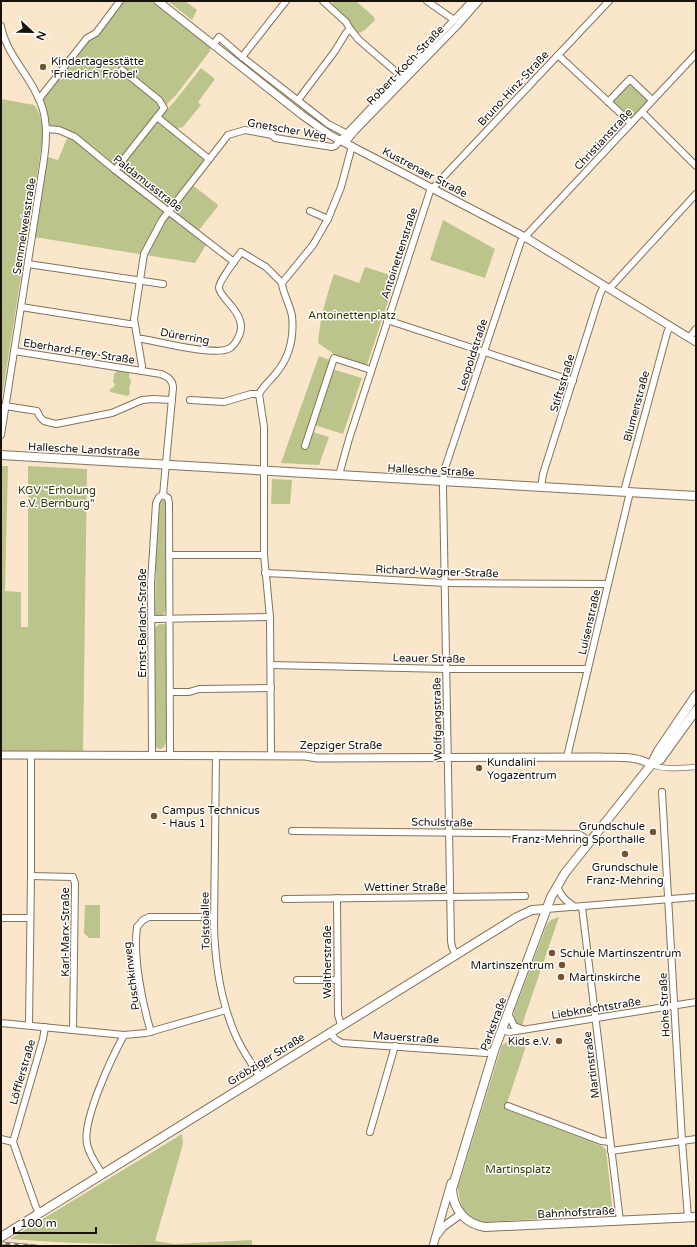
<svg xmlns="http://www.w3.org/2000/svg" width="697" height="1247" font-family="'Varela Round',sans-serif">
<rect width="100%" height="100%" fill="#fae7cb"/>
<g fill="#bac48b">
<path d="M122 1H152L210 47V51L176 95 161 110 116 166C93 147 79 131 49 125L43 100 46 94 86 42Z"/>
<path d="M168 1H185L197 10 192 20Z"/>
<path d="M334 1H356L374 17 375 20 365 30 357 34 330 5Z"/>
<path d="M201 68 215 79 198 102 201 105 182 128 180 127 177 130 162 120 161 116 174 102Z"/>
<path d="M629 84 633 86 648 100 647 103 631 119 629 118 613 102V100Z"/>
<path d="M1 99 34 105C41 113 42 126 43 137L1 403Z"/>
<path d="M157 122 161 124 203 158V164L168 207H166L118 170Z"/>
<path d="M68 136C83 145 96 160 111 171 142 196 175 220 206 245L195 263 34 237 48 157 58 160Z"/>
<path d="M191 184 217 204 218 206 199 230 196 229 172 210Z"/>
<path d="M443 220 495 249 485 278 430 260Z"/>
<path d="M365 267 396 277 367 365 334 354 318 343C320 319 326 297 334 274L359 283Z"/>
<path d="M319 356 330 360 307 430 329 437 319 465 281 463Z"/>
<path d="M332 369 362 378 343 434 314 425Z"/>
<path d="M118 370 129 372V377L131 382 129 388 130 393 128 396 110 392V389L113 388 115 384 113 382 114 374Z"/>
<path d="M1 466H8L5 591 21 592V627H28V466L87 469 83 752 1 751Z"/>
<path d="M272 479 292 480 290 504H271Z"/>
<path d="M162 500 165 501 167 504 166 606C165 611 165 615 159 617L155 614 157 509 160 501Z"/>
<path d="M160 624H164L166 626 167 630V738L164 747 161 749 157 748 154 745 155 630V627Z"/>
<path d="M85 905H100V938H89L84 933Z"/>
<path d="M559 917 524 1019 522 1026 516 1023 514 1016V1012L547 924 551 920Z"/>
<path d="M525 1037V1049L505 1109 602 1146 606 1150 613 1214 488 1222C484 1222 478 1222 475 1220 462 1214 459 1200 458 1187L502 1045 511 1040Z"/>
<path d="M182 1134 183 1144 155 1241 174 1244 252 1240V1246C171 1246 91 1245 10 1239Z"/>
</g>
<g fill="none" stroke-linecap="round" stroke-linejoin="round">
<defs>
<path id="pedestrian" d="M651 765C666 770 680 768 696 767"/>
<g id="minor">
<path d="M323 1 346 22 350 29"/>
<path d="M427 1 454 20"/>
<path d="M1 26C6 53 26 71 37 95 48 115 47 137 44 159L1 435"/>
<path d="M213 45 219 37 242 57 286 1"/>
<path d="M558 55 631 123"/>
<path d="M242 57 328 124 349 135"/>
<path d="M39 99 87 38 96 33 120 1"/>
<path d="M298 100 335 51 346 33 350 29 359 40 401 76"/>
<path d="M608 102 630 79 652 100"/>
<path d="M642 112 696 166"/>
<path d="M157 117 209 159"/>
<path d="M46 129 59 130 75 137 115 170 234 262"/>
<path d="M345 143 355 131 457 26 479 1"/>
<path d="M115 170 164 108 159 100 122 70"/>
<path d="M310 211 328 219"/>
<path d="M28 264 163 284"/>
<path d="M282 283 313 245 328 219 341 187 352 146"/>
<path d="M609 289 696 194"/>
<path d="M21 307 129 324H134"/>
<path d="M387 320 573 381"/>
<path d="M689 338 696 329"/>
<path d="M138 339H143C160 342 217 357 230 348 234 346 237 340 239 336 241 331 242 326 240 321 238 309 220 297 219 288 218 282 237 258 241 252L266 267 282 283C282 291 290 305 292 316 294 336 290 356 277 372 271 380 264 385 259 394"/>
<path d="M14 351 161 374C168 377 173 380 173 388L163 495"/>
<path d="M141 371 142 366 134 319 144 254 162 220 228 135 245 130 272 135 275 138 332 147 335 146 472 1"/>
<path d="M259 394 264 427V555L270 617 271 756"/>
<path d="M190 400 224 402 251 394H259"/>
<path d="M5 406 37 411 40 417 44 421 56 424 112 413 142 400 153 399 172 400"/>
<path d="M305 446 334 358 371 370"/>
<path d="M339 475 349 439 430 191 609 1"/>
<path d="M541 487 543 474 600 294 604 286"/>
<path d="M624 491 667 333 670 326"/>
<path d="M163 495 168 498 169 503 170 755"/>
<path d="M169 555H264"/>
<path d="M265 573 287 574 445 583 608 584"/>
<path d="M151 619 270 617"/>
<path d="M271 665 447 669H588"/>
<path d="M170 692H189L199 689 271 688"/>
<path d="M152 755 151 583 156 503 159 497 163 495"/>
<path d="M216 755 214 926C215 963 220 999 235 1034 241 1049 251 1062 259 1076"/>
<path d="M567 757 630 492"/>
<path d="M662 792 682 1141 688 1218"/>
<path d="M292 831 579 834 590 842"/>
<path d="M31 876 73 877 75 883 73 1030"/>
<path d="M557 885C560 896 565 900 575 907"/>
<path d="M337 898 338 1015 341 1025"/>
<path d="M285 899 525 896"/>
<path d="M582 907 620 1221"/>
<path d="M546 909 696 897"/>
<path d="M1 918H30"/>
<path d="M456 955 452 947 451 941 443 487 444 471 521 241 696 54"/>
<path d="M297 980H337"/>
<path d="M508 1013 514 1026 522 1029"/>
<path d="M1 1023 124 1035"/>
<path d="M29 1025 31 876V755"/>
<path d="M502 1030 509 1032 516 1031 696 1002"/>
<path d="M151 1032C142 1003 133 957 137 927L143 920 149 917H214"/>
<path d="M330 1032 335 1039 342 1043 486 1053 494 1051"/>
<path d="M508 1106 601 1141 610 1142"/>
<path d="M370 1132 395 1046"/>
<path d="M1 1139 13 1142"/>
<path d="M611 1151 696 1139"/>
<path d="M102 1174C97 1165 89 1155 87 1144 82 1120 112 1057 124 1035L146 1033 226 1010"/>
<path d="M39 1213 36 1207 13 1142 43 1039 45 1027"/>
</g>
<g id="tertiary">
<path d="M158 1 302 115 330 135 525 237 696 342"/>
<path d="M1 755 305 756 317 758 600 757C616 758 637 755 651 765"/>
<path d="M438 1234 443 1227 461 1214"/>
<path d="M433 1246 451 1183"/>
</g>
<g id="secondary">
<path d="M1 455 696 496"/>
<path d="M696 695 658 751 651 765 565 873 551 897 494 1051 452 1189C453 1209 465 1224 485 1227L696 1217"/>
<path d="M652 764 660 760 696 710"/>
<path d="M1 1237 517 917 532 910 546 909"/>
</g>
</defs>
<use href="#pedestrian" stroke="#84735a" stroke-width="6"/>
<use href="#minor" stroke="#84735a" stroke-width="8"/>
<use href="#tertiary" stroke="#84735a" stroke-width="9"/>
<use href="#secondary" stroke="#84735a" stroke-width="10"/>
<use href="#pedestrian" stroke="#fff" stroke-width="4.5"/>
<use href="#minor" stroke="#fff" stroke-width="6"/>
<use href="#tertiary" stroke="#fff" stroke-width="7"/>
<use href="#secondary" stroke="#fff" stroke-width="8"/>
<defs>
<path id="rail" d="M1 1243 36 1246"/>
</defs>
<use href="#rail" stroke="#847865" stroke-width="3"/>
<use href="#rail" stroke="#fff" stroke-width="1.5" stroke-dasharray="4.5" stroke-linecap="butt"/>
</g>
<g fill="#77532c" stroke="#fff" stroke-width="1.5">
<circle cx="43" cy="67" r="4"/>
<circle cx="479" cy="768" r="4"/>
<circle cx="154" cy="816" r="4"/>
<circle cx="653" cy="832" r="4"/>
<circle cx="625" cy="854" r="4"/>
<circle cx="552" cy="953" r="4"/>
<circle cx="562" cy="965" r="4"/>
<circle cx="561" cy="977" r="4"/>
<circle cx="559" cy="1041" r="4"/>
</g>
<g text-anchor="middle" stroke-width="3" stroke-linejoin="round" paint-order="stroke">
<g font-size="11" fill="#181208" stroke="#fff" text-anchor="start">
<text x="51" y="65">Kindertagesstätte<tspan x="51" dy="13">'Friedrich Fröbel'</tspan></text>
<text x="487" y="766">Kundalini<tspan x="487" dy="13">Yogazentrum</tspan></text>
<text x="162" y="814">Campus Technicus<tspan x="162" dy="13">- Haus 1</tspan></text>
<text x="645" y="830" text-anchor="end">Grundschule<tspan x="645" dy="13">Franz-Mehring Sporthalle</tspan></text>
<text x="625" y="871" text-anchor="middle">Grundschule<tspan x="625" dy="13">Franz-Mehring</tspan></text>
<text x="560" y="957">Schule Martinszentrum</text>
<text x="554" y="969" text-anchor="end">Martinszentrum</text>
<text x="569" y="981">Martinskirche</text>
<text x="551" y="1045" text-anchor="end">Kids e.V.</text>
</g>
<g font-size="11" fill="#181208" stroke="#fff">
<text transform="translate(405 65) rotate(-46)" y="4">Robert-Koch-Straße</text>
<text transform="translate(513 88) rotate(-47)" y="4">Bruno-Hinz-Straße</text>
<text transform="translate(287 129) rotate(10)" y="4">Gnetscher Weg</text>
<text transform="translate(603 139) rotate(-47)" y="4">Christianstraße</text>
<text transform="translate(425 172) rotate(28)" y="4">Kustrenaer Straße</text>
<text transform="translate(148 183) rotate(38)" y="4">Paldamusstraße</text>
<text transform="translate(24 226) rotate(-81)" y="4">Semmelweisstraße</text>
<text transform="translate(399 253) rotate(-72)" y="4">Antoinettenstraße</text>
<text transform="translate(185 336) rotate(10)" y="4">Dürerring</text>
<text transform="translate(79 351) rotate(9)" y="4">Eberhard-Frey-Straße</text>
<text transform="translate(472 355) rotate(-72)" y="4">Leopoldstraße</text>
<text transform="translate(562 383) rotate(-73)" y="4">Stiftsstraße</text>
<text transform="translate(636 406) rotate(-75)" y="4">Blumenstraße</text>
<text transform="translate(84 449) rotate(3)" y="4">Hallesche Landstraße</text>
<text transform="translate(431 470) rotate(3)" y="4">Hallesche Straße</text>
<text transform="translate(437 571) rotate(2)" y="4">Richard-Wagner-Straße</text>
<text transform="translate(589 622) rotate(-77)" y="4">Luisenstraße</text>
<text transform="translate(142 623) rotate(-90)" y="4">Ernst-Barlach-Straße</text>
<text transform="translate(429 658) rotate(1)" y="4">Leauer Straße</text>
<text transform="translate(437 719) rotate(-91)" y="4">Wolfgangstraße</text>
<text x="341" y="749">Zepziger Straße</text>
<text transform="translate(442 822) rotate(1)" y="4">Schulstraße</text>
<text x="405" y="891">Wettiner Straße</text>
<text transform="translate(205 921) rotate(-91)" y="4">Tolstoiallee</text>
<text transform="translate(65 932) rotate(-90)" y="4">Karl-Marx-Straße</text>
<text transform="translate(327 962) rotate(-90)" y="4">Waltherstraße</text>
<text transform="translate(131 976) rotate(-97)" y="4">Puschkinweg</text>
<text transform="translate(664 1005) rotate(-93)" y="4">Hohe Straße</text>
<text transform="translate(596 1008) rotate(-9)" y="4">Liebknechtstraße</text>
<text transform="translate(493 1024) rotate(-70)" y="4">Parkstraße</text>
<text transform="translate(406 1037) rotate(4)" y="4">Mauerstraße</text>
<text transform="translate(266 1059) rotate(-32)" y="4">Gröbziger Straße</text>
<text transform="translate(591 1065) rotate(-97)" y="4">Martinstraße</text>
<text transform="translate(22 1072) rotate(-74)" y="4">Löfflerstraße</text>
<text transform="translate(576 1212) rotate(-3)" y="4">Bahnhofstraße</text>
</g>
<g font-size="11" fill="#323800" stroke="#fff">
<text x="352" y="319">Antoinettenplatz</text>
<text x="57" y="494">KGV "Erholung<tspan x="57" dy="13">e.V. Bernburg"</tspan></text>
<text x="518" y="1173">Martinsplatz</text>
</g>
</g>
<rect width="697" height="1247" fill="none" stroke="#181208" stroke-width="4"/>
<g transform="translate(32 32) rotate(112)" stroke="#ffffff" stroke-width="3" paint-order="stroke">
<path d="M0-3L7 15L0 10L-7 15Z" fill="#181208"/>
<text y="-6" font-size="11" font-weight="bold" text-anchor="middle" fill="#181208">N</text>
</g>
<path d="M14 1227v6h82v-6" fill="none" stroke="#181208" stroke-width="2"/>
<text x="20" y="1227" font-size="12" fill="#181208" stroke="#ffffff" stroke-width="3" paint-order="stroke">100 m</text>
</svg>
